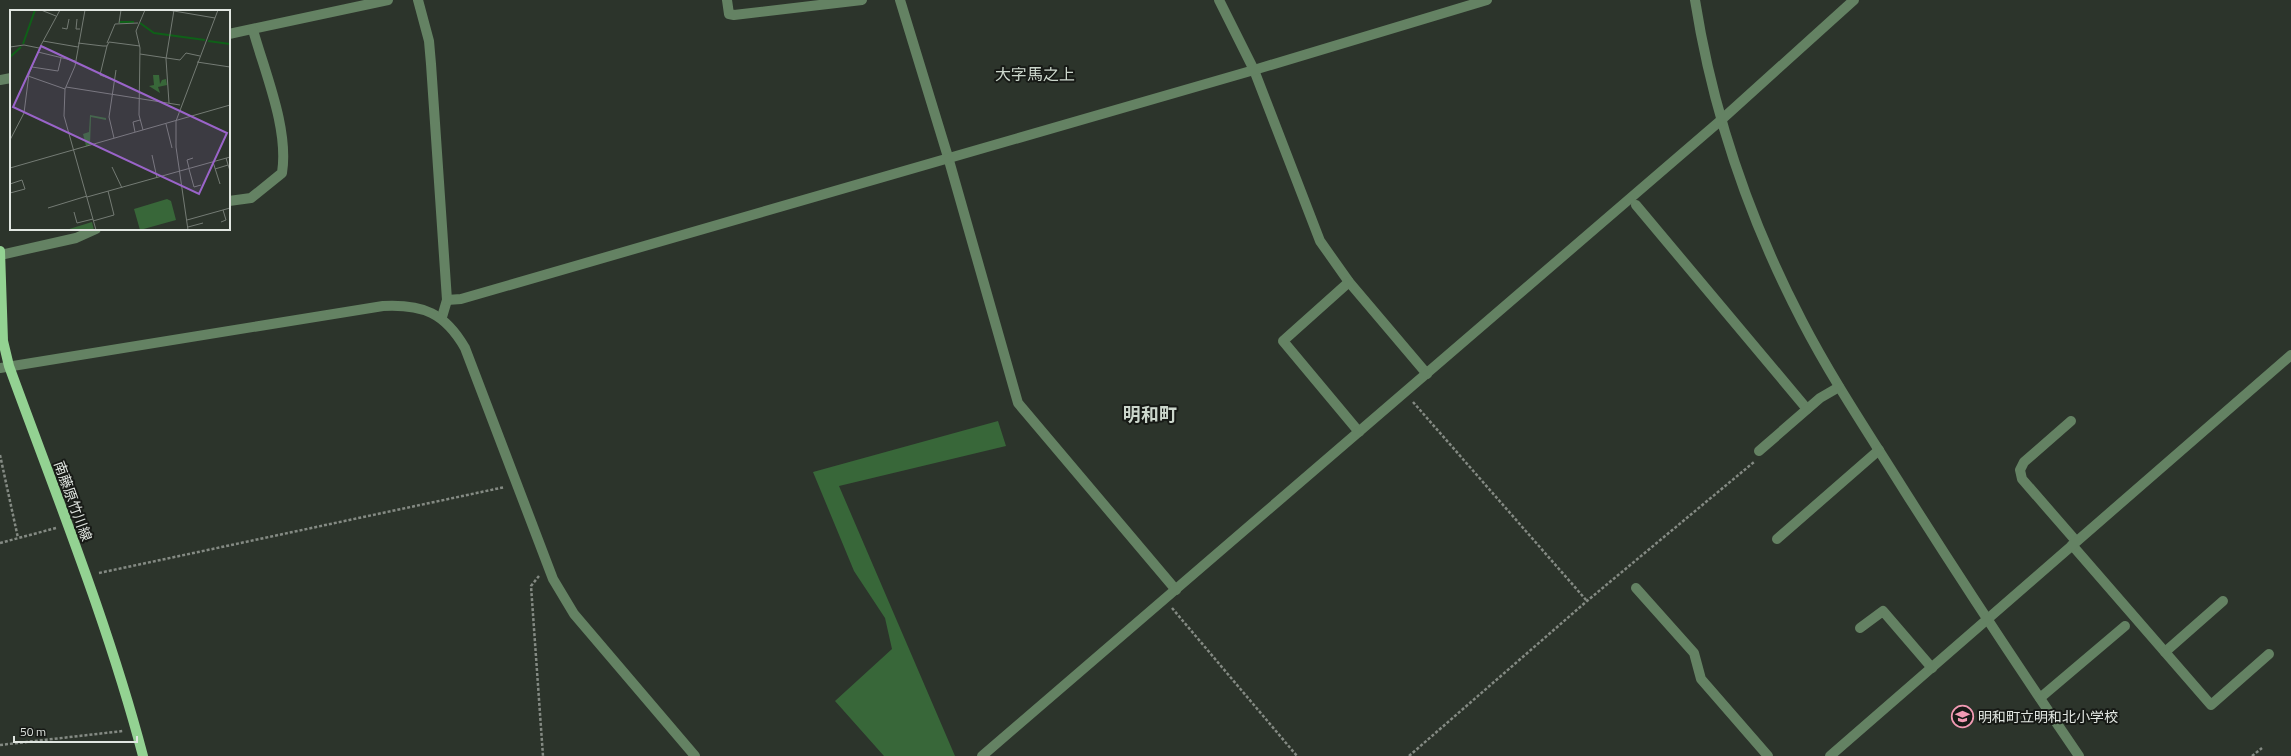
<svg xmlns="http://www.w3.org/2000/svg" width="2291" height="756" font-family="'Titillium Web','Noto Sans JP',sans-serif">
<rect width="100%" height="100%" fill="#2c342b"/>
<path fill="#386739" d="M998 421 1006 446 839 486 955 756H884L835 701 892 649 885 618 854 571 813 472Z"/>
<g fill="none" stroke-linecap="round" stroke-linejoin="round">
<g stroke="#848a83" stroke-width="2.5" stroke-dasharray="3 2" stroke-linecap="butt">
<path d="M1413 402 1587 601"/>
<path d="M0 455 18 538"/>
<path d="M0 543 56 528"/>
<path d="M99 573 505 487"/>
<path d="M539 576 531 586 543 756"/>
<path d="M1172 608 1297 756"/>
<path d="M0 745 123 731"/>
<path d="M1409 756 1587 601 1754 462"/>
<path d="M2252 756 2262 748"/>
</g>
<g stroke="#648263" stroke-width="10">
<path d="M418 0 429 41 431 64 447 300 442 317"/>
<path d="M727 0 729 14 734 15 862 0"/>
<path d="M900 0 948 157 1018 403 1176 590"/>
<path d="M1219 0 1254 70 1320 241 1349 282 1427 374"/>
<path d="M1695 0C1713 114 1749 219 1802 321 1832 379 1869 434 1904 490 1961 580 2019 668 2079 756"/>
<path d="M229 34 388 0"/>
<path d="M0 80 11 78"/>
<path d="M229 201 251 198 282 173C289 129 265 73 253 30"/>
<path d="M1636 205 1807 409"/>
<path d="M0 255 76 238 96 229"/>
<path d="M1349 282 1283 341 1359 432"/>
<path d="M447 300 461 299 1254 70 1487 0"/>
<path d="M0 368 383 306C423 304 445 313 465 348L553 579 574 614 695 756"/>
<path d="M2071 421 2024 462 2020 470 2022 479 2076 541"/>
<path d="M1759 451 1820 398 1839 387"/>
<path d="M1777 539 1879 450"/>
<path d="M2072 545 2211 705 2269 654"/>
<path d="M1636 588 1694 653 1701 679 1768 756"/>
<path d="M1860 628 1883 611 1932 668"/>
<path d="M2165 652 2223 601"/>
<path d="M2040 698 2125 626"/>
<path d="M982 756 1720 121 1854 0"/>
<path d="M1830 756 2291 355"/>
</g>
<path stroke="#93d292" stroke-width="10" d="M0 251 3 341 9 366C56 495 108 623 143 756"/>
</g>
<defs>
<symbol id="school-ring" viewBox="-11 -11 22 22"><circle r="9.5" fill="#171a16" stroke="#f19ab3" stroke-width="1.5"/><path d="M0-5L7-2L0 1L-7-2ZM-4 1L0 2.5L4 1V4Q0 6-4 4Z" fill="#f19ab3"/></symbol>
</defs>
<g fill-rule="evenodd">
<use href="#school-ring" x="1950" y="704" width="25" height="25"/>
</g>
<g text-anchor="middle" stroke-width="4" stroke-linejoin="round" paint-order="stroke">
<g font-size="14" fill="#e1e6e1" stroke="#171a16">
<text transform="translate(73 501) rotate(70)" y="5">南藤原竹川線</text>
</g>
<g font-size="14" fill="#e1e6e1" stroke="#171a16" text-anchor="start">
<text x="1978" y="722">明和町立明和北小学校</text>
</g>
<g font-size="16" fill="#ccd7cc" stroke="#171a16">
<text x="1035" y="80">大字馬之上</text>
</g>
<g font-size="18" font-weight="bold" fill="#ccd7cc" stroke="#171a16">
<text x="1150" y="421">明和町</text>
</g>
</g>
<g transform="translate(10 10)">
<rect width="220" height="220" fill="#2c342b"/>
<path d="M143 65H149L150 74 152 70 156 69 157 75 148 77 150 83 139 76 144 75ZM80 105 96 108V110L81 107 80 135 76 136 73 124 79 122ZM157 189 161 191 166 210 130 220 124 199ZM82 212 84 220H56Z" fill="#386739"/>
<path fill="none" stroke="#0f6018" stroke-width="2" d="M109 12H124M130 13 144 23 195 30M198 31 220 34M13 34 25 0M0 47 11 37"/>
<path fill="none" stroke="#747b74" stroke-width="1" d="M31 0 46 6M75 0 65 56 55 79 54 106 86 220M158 0 205 8M67 9 66 19H70M109 13 111 0M52 18 57 19 59 9M33 31 68 37M68 33 93 36H97L99 32 130 36M97 33 105 14 128 13M97 36 90 65 104 70M0 37 14 35 29 38M28 42 65 51M130 44 170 50 176 43 190 46M187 52 220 57M22 57 48 61 51 48M18 66 55 79M56 77 170 95M159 93 156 49 164 0M156 114 162 138M133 120 129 105 130 38 126 21 135 0M125 122 123 112 130 110M104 128 99 107 106 60M0 130 14 103 19 64 31 35 50 0M142 145 147 168M216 148 220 161M203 152 210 174M102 157 112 178M0 158 220 95M179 158 177 150 183 148M179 159 184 177 191 175M205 159 218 155M0 174 12 170 15 179 0 183M77 187 220 147M38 198 77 186M64 202 67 213 83 209M177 210 220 198M83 211 104 205 98 181M211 212 216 210 213 200M178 217 193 213M178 220 166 137V111L208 0"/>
<path fill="#9a64c9" fill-opacity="0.15" stroke="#9a64c9" stroke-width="2" d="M31 36 217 123 189 184 3 97Z"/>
<rect width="220" height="220" fill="none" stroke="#e1e6e1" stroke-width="2"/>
</g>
<path d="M14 736v6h123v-6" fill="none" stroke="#e1e6e1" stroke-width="2"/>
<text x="20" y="736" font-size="12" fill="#e1e6e1" stroke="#171a16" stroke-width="3" paint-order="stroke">50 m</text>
</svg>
